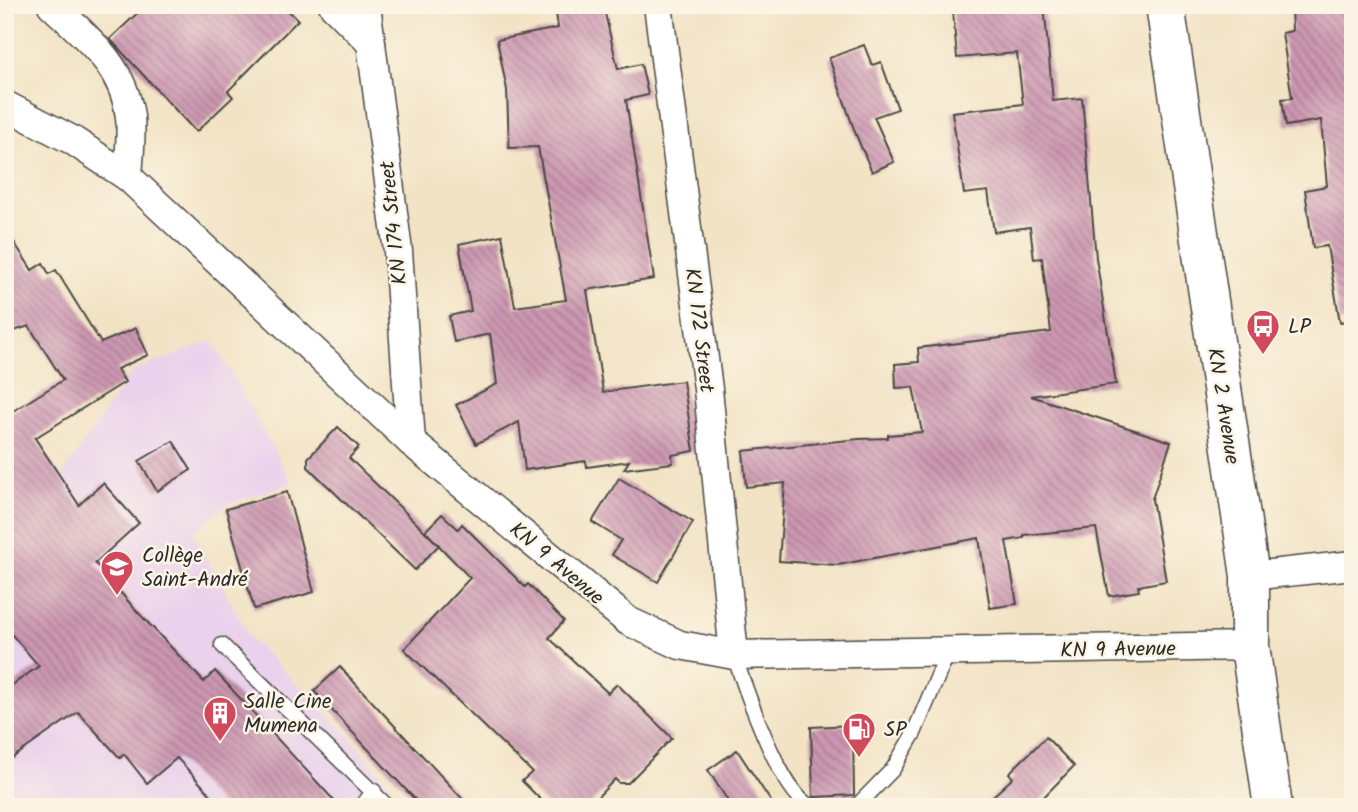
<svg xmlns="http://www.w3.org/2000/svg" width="1358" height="812" font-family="Kalam,sans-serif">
<defs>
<pattern id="building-back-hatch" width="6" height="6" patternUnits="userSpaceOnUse" patternTransform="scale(1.75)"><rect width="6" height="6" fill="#cc97b1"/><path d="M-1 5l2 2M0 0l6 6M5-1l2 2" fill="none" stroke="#a67b90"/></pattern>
</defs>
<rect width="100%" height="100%" fill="#fcf5e5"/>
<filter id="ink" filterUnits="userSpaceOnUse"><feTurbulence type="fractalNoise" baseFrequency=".0143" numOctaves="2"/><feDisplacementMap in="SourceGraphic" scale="14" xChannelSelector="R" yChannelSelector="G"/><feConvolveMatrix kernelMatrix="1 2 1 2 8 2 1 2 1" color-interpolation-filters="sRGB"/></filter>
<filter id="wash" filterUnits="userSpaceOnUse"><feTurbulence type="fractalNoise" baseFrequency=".00686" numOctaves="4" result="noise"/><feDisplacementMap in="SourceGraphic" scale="28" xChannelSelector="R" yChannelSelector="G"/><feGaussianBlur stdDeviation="1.57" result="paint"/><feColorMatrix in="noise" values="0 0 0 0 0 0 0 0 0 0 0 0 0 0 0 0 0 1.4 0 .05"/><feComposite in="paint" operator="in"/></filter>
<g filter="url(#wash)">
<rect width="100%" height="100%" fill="#f2e3c5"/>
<path fill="#ead1ec" d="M213 341 292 483 227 504 193 533 251 639 349 735 408 807H5V555L20 537 133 371Z"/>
<g id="blocks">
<g fill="url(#building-back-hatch)">
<path d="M146 5H283L298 20 228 91 233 97 196 132 110 39Z"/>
<path d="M555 5H603L618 69 641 64 648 95 626 100 654 279 587 290 603 392 683 381 694 451 672 455 673 463 624 469 629 461 587 467 586 461 525 470 519 422 476 444 456 405 497 384 490 334 454 342 449 316 471 311 459 244 502 235 515 307 566 300 538 147 509 148 507 90 497 40 558 28Z"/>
<path d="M1030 5H1044L1053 101 1082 98 1096 258 1116 384 1031 396 1171 442 1152 499 1166 581 1138 586 1139 591 1109 596 1096 528 1024 535V538L1006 541 1017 604 990 608 979 538 838 565 779 561 785 483 746 487 743 451 859 439 888 438V435L922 432 913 387 896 388 895 364 919 362 918 348 1051 332 1042 258 1034 259 1030 227 994 232 988 191 964 194 952 112 1023 104 1017 53 957 58 953 12Z"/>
<path d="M1291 5H1346L1353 49V320L1340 322 1327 246 1313 248 1305 190 1327 186 1321 120 1286 126 1282 99 1292 98 1282 33 1292 31Z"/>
<path d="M864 45 872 65 881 62 898 109 874 117 894 162 872 172 856 135 829 58Z"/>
<path d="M5 228 32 270 43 263 49 274 56 270 101 343 136 328 148 355 117 369 125 382 35 438 79 505 103 483 139 523 95 563 134 608 204 682 215 671 340 807H222L177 758 147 783 124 754 120 758 78 712 5 763V690L39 666 5 627V416L63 380 29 326 5 334Z"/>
<path d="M338 427 359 447 349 458 439 545 415 570 308 467V458Z"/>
<path d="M173 441 191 470 157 491 139 461Z"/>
<path d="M619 478 693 522 658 582 612 555 621 540 592 522Z"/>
<path d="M287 492 314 592 254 609 226 509Z"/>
<path d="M442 514 458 529 462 524 525 587 528 584 564 621 549 638 608 693 617 684 672 738 628 783H619L615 779 588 807H548L522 781 532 772 404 649 470 578 425 531Z"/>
<path d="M340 667 470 807H422L314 691Z"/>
<path d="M853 725 854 795 815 797 813 796 811 727Z"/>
<path d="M1046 737 1074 766 1034 807H981L1013 778 1009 773Z"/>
<path d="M737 750 770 800 775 807H732L708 770Z"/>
</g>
</g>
</g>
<g filter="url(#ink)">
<use href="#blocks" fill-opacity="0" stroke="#494742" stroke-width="2"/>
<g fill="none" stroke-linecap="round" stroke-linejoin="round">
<defs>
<g id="lane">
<path d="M222 645 388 807"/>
<path d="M734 655C744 685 782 797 811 806 814 808 818 807 822 807"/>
<path d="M361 807 374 791"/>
<path d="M853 807H856L893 769 914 733 948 652"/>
</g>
<g id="street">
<path d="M52 5C87 38 124 66 130 117 132 137 129 158 128 177"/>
<path d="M333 5 371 43"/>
<path d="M366 5 398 251 411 442"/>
<path d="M658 5 708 389 734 655"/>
<path d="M5 105 72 140 128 177 411 442 628 621 680 645 734 655 1250 646"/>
<path d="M1250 576 1353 565"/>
</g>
<path id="secondary" d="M1165 5 1250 576V646L1273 807"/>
</defs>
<use href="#lane" stroke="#494742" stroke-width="17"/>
<use href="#street" stroke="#494742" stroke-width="31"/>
<use href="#secondary" stroke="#494742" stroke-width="41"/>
<use href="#lane" stroke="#fff" stroke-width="14"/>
<use href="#street" stroke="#fff" stroke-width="28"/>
<use href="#secondary" stroke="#fff" stroke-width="38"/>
</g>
</g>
<defs>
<symbol id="bus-pin" viewBox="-11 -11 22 30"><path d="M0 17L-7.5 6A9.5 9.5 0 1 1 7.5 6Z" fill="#d1495b" stroke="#fcf5e5"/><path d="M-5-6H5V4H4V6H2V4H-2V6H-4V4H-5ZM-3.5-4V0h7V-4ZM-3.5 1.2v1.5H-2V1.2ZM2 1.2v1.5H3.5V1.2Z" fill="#fff"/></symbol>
<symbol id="school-pin" viewBox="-11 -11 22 30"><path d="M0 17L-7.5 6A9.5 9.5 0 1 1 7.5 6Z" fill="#d1495b" stroke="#fcf5e5"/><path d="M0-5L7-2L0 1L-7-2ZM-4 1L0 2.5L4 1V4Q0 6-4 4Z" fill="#fff"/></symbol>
<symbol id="building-pin" viewBox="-11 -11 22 30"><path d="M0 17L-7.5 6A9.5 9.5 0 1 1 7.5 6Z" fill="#d1495b" stroke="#fcf5e5"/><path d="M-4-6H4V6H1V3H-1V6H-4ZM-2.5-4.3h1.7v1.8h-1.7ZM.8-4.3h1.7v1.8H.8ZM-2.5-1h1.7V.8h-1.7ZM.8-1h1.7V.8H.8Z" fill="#fff"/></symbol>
<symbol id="fuel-pin" viewBox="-11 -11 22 30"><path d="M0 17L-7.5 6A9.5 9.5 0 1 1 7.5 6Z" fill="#d1495b" stroke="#fcf5e5"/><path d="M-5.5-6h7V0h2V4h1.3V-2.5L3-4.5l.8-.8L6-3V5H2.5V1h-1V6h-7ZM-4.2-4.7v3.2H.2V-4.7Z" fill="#fff"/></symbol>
</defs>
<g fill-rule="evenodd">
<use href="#bus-pin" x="1244" y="307" width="38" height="52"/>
<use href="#school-pin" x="98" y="548" width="38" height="52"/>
<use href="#building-pin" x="201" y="694" width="38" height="52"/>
<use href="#fuel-pin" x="840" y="710" width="38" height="52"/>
</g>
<g text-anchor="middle" stroke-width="5" stroke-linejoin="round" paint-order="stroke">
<g font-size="21" fill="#2b2b2b" stroke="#fcf5e5">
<text transform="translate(393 223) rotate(-96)" y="7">KN 174 Street</text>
<text transform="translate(700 330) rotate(83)" y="7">KN 172 Street</text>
<text transform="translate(1224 406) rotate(81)" y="7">KN 2 Avenue</text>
<text transform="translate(557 563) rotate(40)" y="7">KN 9 Avenue</text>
<text transform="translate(1118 649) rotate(-1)" y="7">KN 9 Avenue</text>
</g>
<g font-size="21" fill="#2b2b2b" stroke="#fcf5e5" text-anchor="start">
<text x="1288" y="333">LP</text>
<text x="142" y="562">Collège<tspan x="142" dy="24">Saint-André</tspan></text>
<text x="244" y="708">Salle Cine<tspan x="244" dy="24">Mumena</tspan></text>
<text x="884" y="736">SP</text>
</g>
</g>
<rect width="1358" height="812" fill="none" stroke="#fcf5e5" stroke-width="28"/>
</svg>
